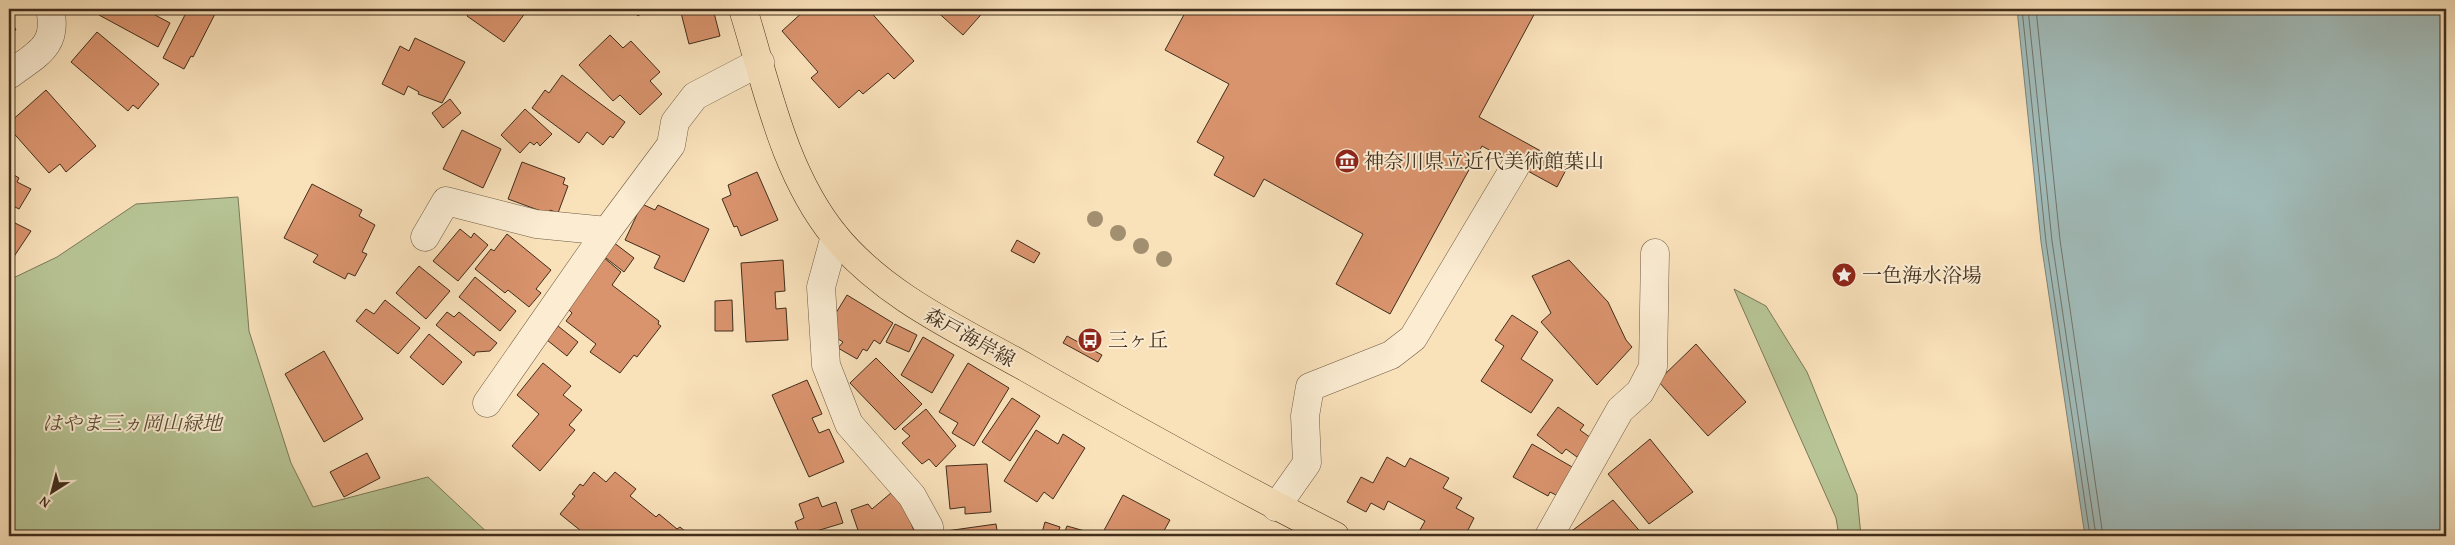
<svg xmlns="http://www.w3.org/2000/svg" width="2455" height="545" font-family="'Gentium Book Plus','Noto Serif JP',serif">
<rect width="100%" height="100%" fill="#f9e1ba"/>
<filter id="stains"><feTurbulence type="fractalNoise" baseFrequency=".004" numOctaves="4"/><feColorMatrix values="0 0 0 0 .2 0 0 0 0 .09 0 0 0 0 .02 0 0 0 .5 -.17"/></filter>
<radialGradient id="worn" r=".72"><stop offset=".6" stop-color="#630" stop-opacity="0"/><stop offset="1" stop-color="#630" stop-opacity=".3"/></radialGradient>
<g fill="#b7c495" stroke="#7c7958">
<path d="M238 197 249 331 291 463 313 507 428 477 491 536H9V280L57 257 136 204Z"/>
<path d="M1734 289 1766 306 1807 372 1857 495 1861 536H1839L1836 518Z"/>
</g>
<path fill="#a1bbb9" stroke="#7b837a" d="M2017 9H2446V536H2085L2041 242Z"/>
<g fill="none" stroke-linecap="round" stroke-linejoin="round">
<g stroke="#71746a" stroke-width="1">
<path d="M2022 9 2046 242 2090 536"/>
<path d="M2028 9 2052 241 2096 536"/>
<path d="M2036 9 2060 240 2103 536"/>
</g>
</g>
<g fill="#d9936d" stroke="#412e1c">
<path d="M93 9H144L170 23 158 47 99 15 101 13Z"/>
<path d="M188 9 217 10 193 57 191 56 184 69 163 58Z"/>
<path d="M472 9H528L504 42 467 16Z"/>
<path d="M632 9H647L638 16Z"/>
<path d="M680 9H713L720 36 689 44Z"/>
<path d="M806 9H868L914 61 894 79 888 73 863 94 859 90 839 108 811 78 818 72 782 31Z"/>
<path d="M934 9H986L963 35Z"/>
<path d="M1187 9H1537L1479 117 1568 166 1557 187 1482 146 1390 314 1336 284 1363 234 1264 179 1254 197 1214 175 1224 157 1197 142 1229 84 1165 50Z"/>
<path d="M9 24 16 29 9 40Z"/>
<path d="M97 32 159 84 138 109 133 105 128 111 71 62Z"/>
<path d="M610 35 623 48 631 41 660 72 650 81 662 94 640 115 620 95 613 101 579 65Z"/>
<path d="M415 38 465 62 442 103 418 94 419 92 408 86 404 95 382 84 400 46 409 51Z"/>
<path d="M562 75 625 122 613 138 610 136 603 145 587 132 579 143 532 108 545 90 549 93Z"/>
<path d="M46 90 96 146 66 172 60 164 49 173 9 128V123Z"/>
<path d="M450 99 461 113 443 128 432 113Z"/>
<path d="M525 109 552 134 540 146 537 142 534 145 530 142 520 153 501 135Z"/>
<path d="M462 130 501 149 483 188 443 169Z"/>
<path d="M522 162 565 178 563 184 568 186 558 213 550 210 549 214 508 199Z"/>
<path d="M9 172 19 178 17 182 31 189 19 209 15 207 11 213 9 212Z"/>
<path d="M757 172 778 220 741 236 737 226 734 227 722 199 731 195 728 185Z"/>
<path d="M312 184 362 210 359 216 375 225 362 252 367 254 355 276 348 273 345 279 313 262 318 255 284 238Z"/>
<path d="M642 204 655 210 658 205 709 229 684 282 654 268 660 256 625 240Z"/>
<path d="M9 220 31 231 9 264Z"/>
<path d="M460 229 471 238 474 233 488 245 458 281 433 261Z"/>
<path d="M507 234 551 270 536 289 541 293 529 307 508 290 505 293 475 269 491 249 494 251Z"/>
<path d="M1017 240 1040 253 1034 263 1011 251Z"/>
<path d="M613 242 634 258 624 272 602 255Z"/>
<path d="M603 257 621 272 612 285 659 321 658 324 661 326 637 357 634 355 620 373 590 352 596 344 566 321 572 313 567 308Z"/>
<path d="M783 260 785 291 775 292 776 309 786 308 788 340 746 342 741 263Z"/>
<path d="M1569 260 1608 302 1626 340 1632 347 1597 385 1541 322 1551 313 1532 276Z"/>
<path d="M419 266 450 291 426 319 396 293Z"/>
<path d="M475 277 516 311 500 331 459 297Z"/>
<path d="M847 295 893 323 880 344 874 340 867 351 863 349 857 359 838 348 843 342 835 337 831 321Z"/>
<path d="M385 300 420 328 398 354 356 321 366 309 374 314Z"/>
<path d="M732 300 733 331H715V301Z"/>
<path d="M447 312 454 317 459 312 497 343 490 351 476 352 474 356 436 325Z"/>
<path d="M1512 315 1538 332 1521 359 1553 380 1531 413 1481 381 1504 346 1495 340Z"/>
<path d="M895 324 917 335 909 352 886 342Z"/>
<path d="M558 326 578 342 567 356 547 340Z"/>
<path d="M429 334 462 362 443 385 410 357Z"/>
<path d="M1067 336 1102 355 1098 362 1063 343Z"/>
<path d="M923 337 954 355 932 393 901 375Z"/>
<path d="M1696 344 1746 402 1708 436 1658 381Z"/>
<path d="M324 351 363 419 324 442 285 374Z"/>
<path d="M876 358 922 404 895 430 850 383Z"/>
<path d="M543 363 571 386 563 395 582 410 569 425 575 430 540 471 512 446 539 414 517 395Z"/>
<path d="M968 363 1009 388 974 446 952 433 958 423 939 412Z"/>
<path d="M807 380 822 414 812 418 819 433 829 429 844 462 809 477 772 395Z"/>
<path d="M1012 398 1040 416 1010 461 982 442Z"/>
<path d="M1558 407 1584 425 1580 430 1591 438 1577 457 1566 449 1562 454 1537 435Z"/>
<path d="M926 409 956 446 936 467 929 459 922 464 902 443 910 436 902 429Z"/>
<path d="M1036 430 1058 444 1063 434 1085 448 1053 499 1044 492 1037 502 1004 481Z"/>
<path d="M1650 439 1693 492 1649 524 1608 474Z"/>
<path d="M1532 444 1581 472 1566 500 1550 492 1548 496 1513 477Z"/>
<path d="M367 453 380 478 344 497 330 472Z"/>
<path d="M1387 457 1405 467 1410 458 1449 478 1443 488 1462 498 1456 508 1474 518 1465 536H1432L1420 530 1425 521 1388 501 1384 510 1371 503 1366 512 1347 502 1361 477 1373 483Z"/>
<path d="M987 464 991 512 965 514V507L950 509 946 466Z"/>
<path d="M594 472 606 482 615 472 636 489 630 496 656 517 659 514 677 529 680 527 691 536H577L581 531 560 514 575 496 572 494 580 484 583 486Z"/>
<path d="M891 493 906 510 916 536H860L851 510 868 504 872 509Z"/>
<path d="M1123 495 1170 520 1161 536H1101Z"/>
<path d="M818 497 822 507 836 502 843 523 800 536 795 522 804 518 799 504Z"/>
<path d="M1613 500 1644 536H1572L1569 533Z"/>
<path d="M1045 522 1060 527 1057 536H1041Z"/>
<path d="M996 524 998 536H946V531Z"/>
<path d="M1067 526 1092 533 1091 536H1063Z"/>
</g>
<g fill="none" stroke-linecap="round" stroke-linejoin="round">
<defs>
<g id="minor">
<path d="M9 75C35 55 59 47 50 9"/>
<path d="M835 236 821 287 826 365 849 424 912 496 929 527 930 536"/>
<path d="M425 237 446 201 536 224 607 231"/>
<path d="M487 403 607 231 671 145 675 122 695 96 760 62"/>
<path d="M1276 507 1307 463 1305 416 1310 387 1391 355 1413 338 1515 167"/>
<path d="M1549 536 1620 410 1640 392 1653 367 1655 253"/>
</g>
<path id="major" d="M743 9C767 86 783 172 835 236 885 297 960 330 1027 368 1128 426 1231 483 1335 536"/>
</defs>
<use href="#minor" stroke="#6f5b44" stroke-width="29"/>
<use href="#major" stroke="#412e1c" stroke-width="29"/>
<use href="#minor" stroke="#fbecd2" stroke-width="28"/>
<use href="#major" stroke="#f9e1ba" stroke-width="28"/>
</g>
<g fill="#a18f70">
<circle cx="1095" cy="219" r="8"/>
<circle cx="1118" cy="233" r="8"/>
<circle cx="1141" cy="246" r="8"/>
<circle cx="1164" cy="259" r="8"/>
</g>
<defs>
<symbol id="museum-disc" viewBox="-11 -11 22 22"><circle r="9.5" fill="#8f2418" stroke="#fbecd2"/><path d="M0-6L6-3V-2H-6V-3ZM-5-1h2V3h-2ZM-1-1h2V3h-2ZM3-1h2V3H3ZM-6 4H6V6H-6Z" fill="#fff"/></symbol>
<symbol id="sight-disc" viewBox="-11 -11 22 22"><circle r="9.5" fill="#8f2418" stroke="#fbecd2"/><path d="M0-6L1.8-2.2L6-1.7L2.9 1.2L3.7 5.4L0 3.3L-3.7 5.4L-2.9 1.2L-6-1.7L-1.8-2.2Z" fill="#fff"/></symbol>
<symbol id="bus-disc" viewBox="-11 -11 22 22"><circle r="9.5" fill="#8f2418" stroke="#fbecd2"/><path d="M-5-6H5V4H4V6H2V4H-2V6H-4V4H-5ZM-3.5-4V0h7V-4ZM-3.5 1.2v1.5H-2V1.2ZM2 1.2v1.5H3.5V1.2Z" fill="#fff"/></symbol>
</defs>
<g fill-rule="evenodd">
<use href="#museum-disc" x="1333" y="147" width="28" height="28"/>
<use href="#sight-disc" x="1830" y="261" width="28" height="28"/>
<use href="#bus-disc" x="1076" y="326" width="28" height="28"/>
</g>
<g text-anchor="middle" stroke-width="4" stroke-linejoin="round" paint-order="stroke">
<g font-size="20" fill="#412e1c" stroke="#fbecd2" text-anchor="start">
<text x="1364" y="168">神奈川県立近代美術館葉山</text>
<text x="1862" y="282">一色海水浴場</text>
<text x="1108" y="347">三ヶ丘</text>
</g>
<g font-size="20" fill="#412e1c" stroke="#fbecd2">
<text transform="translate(970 337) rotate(29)" y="7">森戸海岸線</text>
</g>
<g font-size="20" font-style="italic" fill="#594c34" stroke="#fbecd2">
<text x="132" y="430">はやま三ヵ岡山緑地</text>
</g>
</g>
<rect width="2455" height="545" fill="none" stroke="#f9e1ba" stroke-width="30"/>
<rect x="10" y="10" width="2435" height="525" fill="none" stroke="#412e1c" stroke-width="2.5"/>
<rect x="15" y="15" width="2425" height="515" fill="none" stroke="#412e1c"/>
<g transform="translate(52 492) rotate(216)" stroke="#fbecd2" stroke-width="4" paint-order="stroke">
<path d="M0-4L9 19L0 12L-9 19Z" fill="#412e1c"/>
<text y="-8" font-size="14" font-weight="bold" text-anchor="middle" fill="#412e1c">N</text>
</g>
<rect width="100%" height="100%" filter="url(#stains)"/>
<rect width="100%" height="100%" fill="url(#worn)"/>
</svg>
